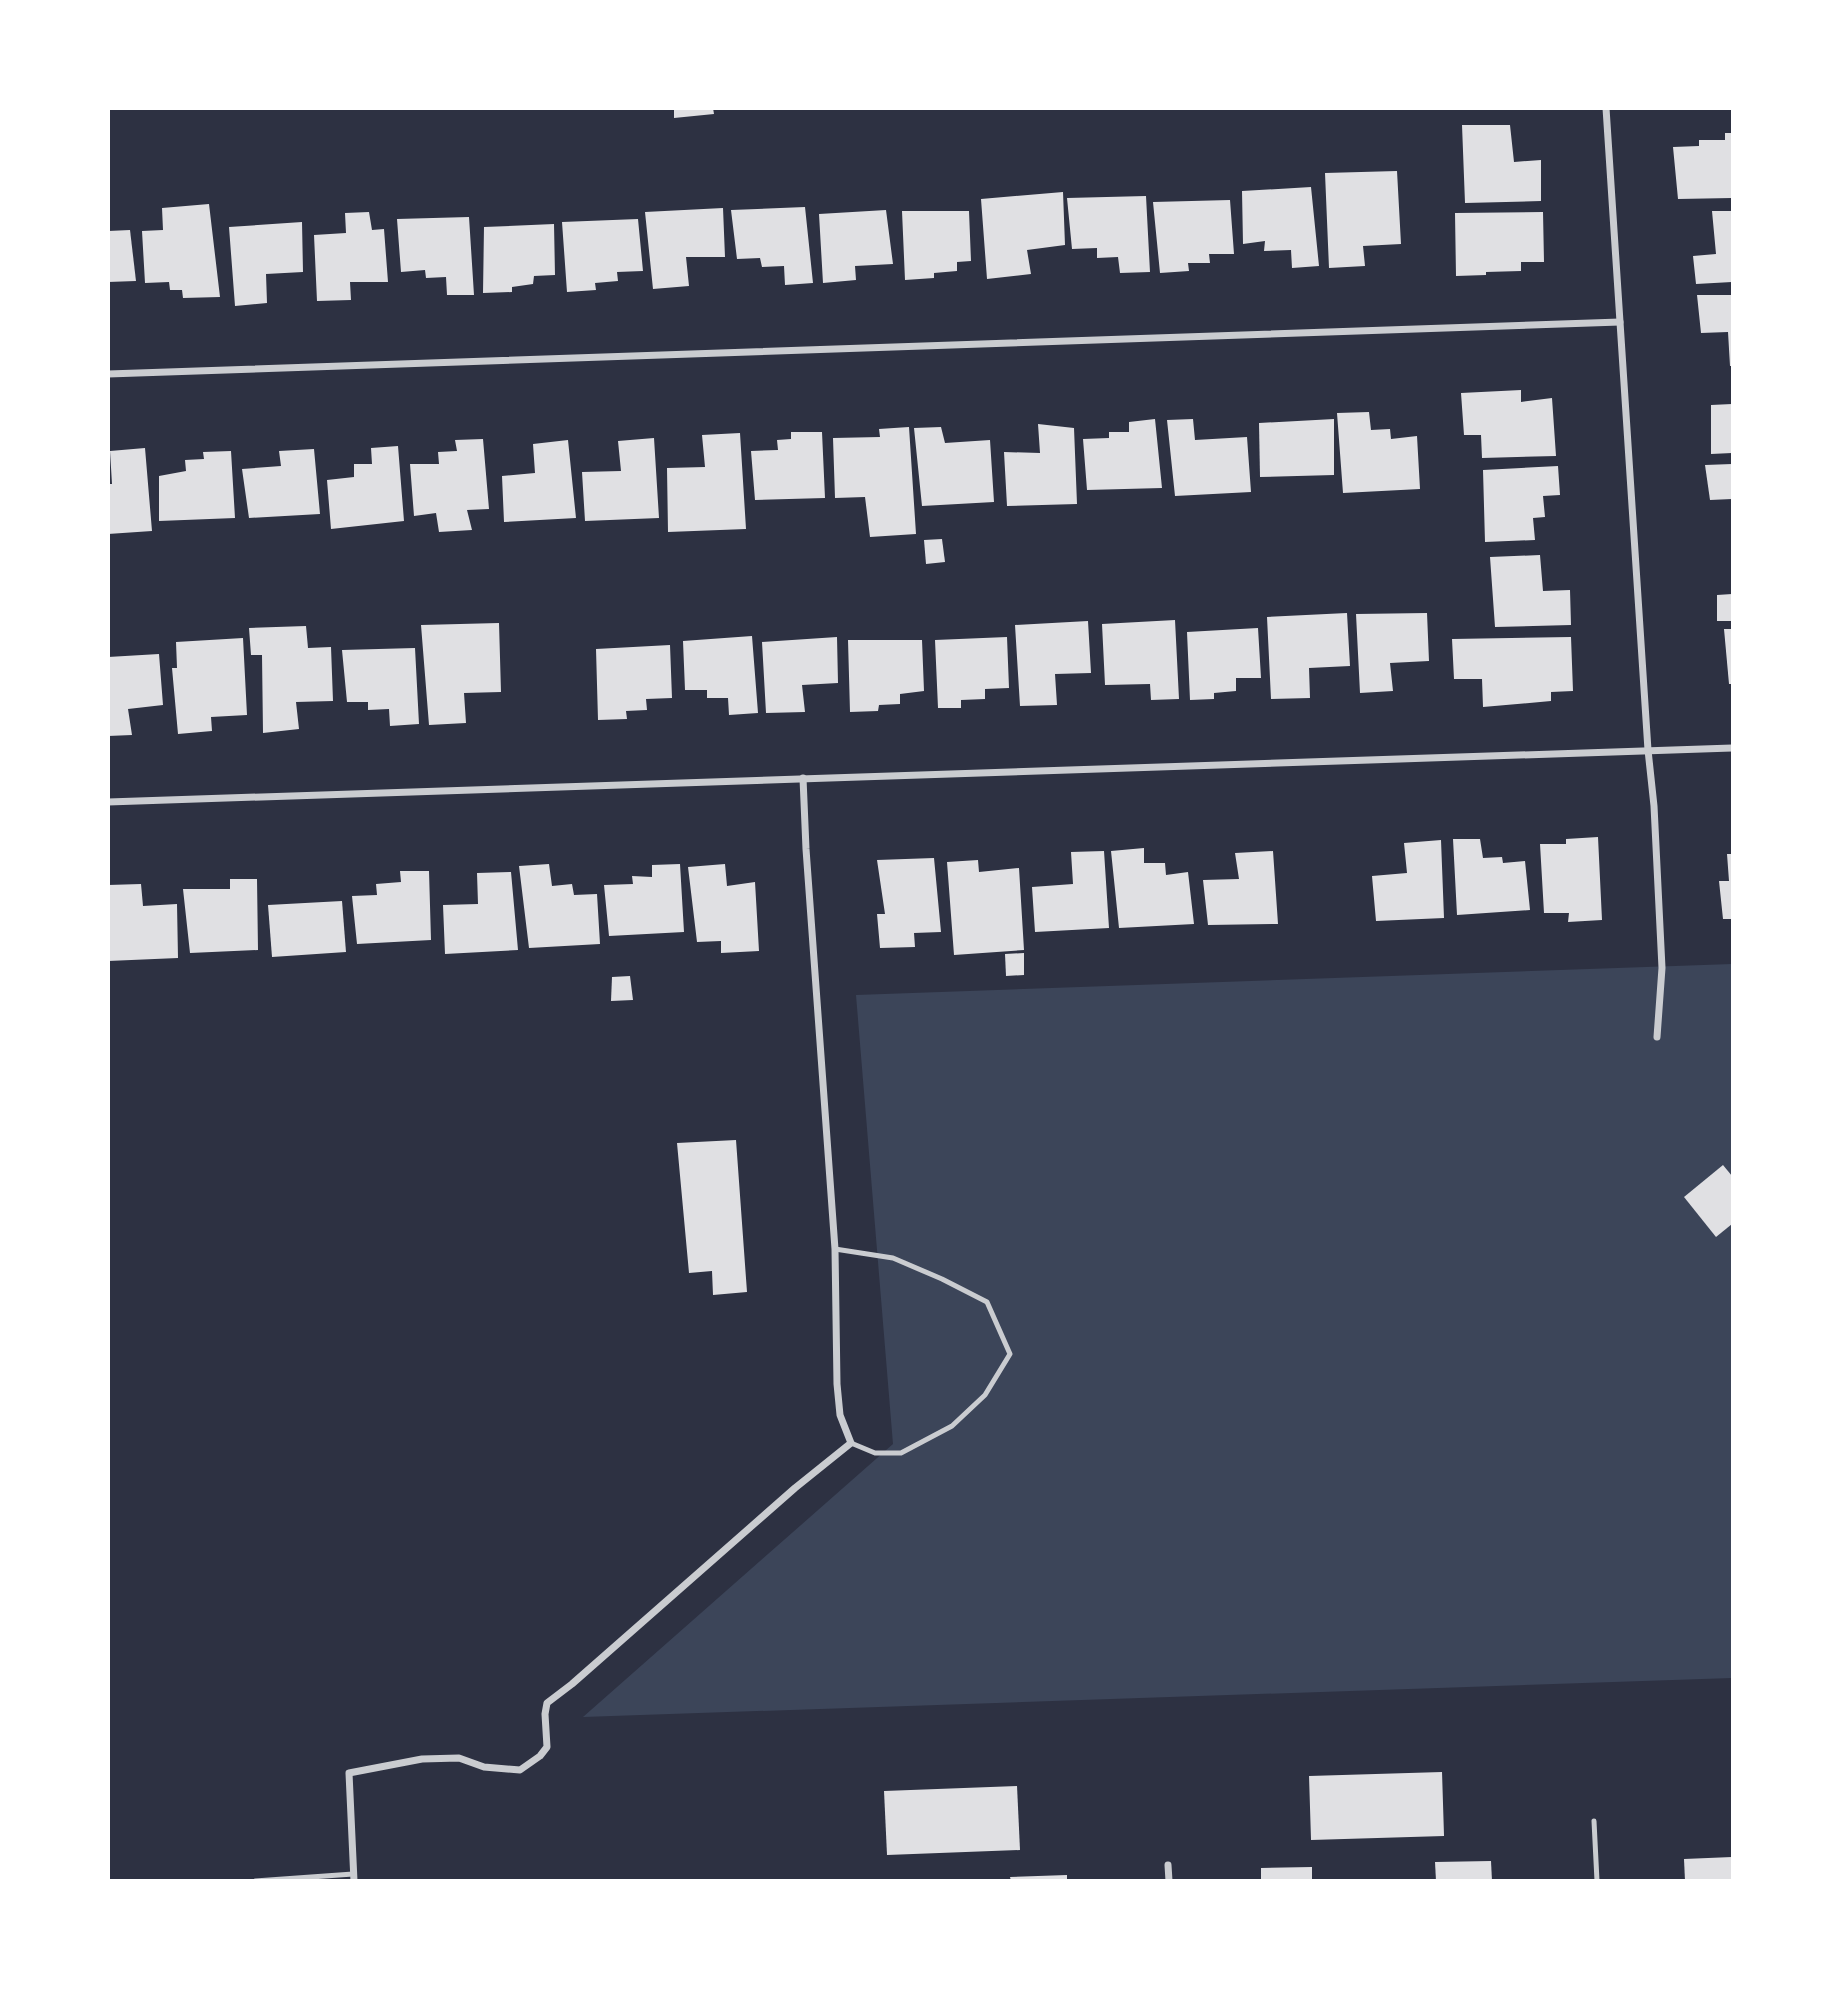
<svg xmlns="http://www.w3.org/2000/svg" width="1841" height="1989" font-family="'Archivo Narrow',sans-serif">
<rect width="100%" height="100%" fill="#2d3142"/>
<path fill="#3c4559" d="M1732 964V1678L583 1717 893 1444 856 995Z"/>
<g fill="#e0e0e3">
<path d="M674 108H713L714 114 674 118Z"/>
<path d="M1462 125H1510L1514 162 1541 160V201L1465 203Z"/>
<path d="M1725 133H1732V198L1678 199 1673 147 1699 146V140H1725Z"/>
<path d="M1397 171 1401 244 1363 246 1365 266 1329 268 1325 173Z"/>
<path d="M1311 187 1319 266 1292 268 1291 250 1264 251 1265 241 1243 244 1242 191Z"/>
<path d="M1063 192 1065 245 1027 250 1031 274 987 279 981 199Z"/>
<path d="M1146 196 1150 272 1120 273 1118 257 1097 258V248L1072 249 1067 198Z"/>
<path d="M1230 200 1234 254H1209L1210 263H1188L1189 271 1160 273 1153 202Z"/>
<path d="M209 204 220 297 183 298 182 290H170L169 282 145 283 142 231 163 230 162 208Z"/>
<path d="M805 207 813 283 785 285 784 266 762 267 760 258 737 259 731 210Z"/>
<path d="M723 208 725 257H686L689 286 653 289 645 212Z"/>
<path d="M886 210 893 264 855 266 856 280 823 283 819 214Z"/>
<path d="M902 211H969L971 261 957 262V271L934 273V278L905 280Z"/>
<path d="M1712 211H1732V282L1696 284 1693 256 1716 254Z"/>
<path d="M369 212 372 230 384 229 388 282H350L351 300 317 301 314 235 346 233 345 213Z"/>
<path d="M1543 212 1544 262H1521V271L1486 272V275L1456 276 1455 213Z"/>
<path d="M469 217 474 295H447L446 277 426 278 425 270 401 272 397 219Z"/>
<path d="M638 219 643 271 617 272 618 281 595 283 596 290 567 292 562 222Z"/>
<path d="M302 222 303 272 266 274 267 303 235 306 229 227Z"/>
<path d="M554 224 555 275 534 276 533 284 512 287V292L483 293 484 227Z"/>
<path d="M130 230 136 281 108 282V231Z"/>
<path d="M1697 295H1732V366H1730L1728 332 1701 333Z"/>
<path d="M1521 390V402L1552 398 1556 456 1482 458 1481 435H1464L1461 393Z"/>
<path d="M1732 404V453L1711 454V405Z"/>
<path d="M1369 412 1371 430 1390 429 1391 439 1417 436 1420 489 1343 493 1337 413Z"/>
<path d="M1155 419 1162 488 1087 490 1083 439 1109 438V432H1129V422Z"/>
<path d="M1193 419 1195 440 1247 437 1251 492 1175 496 1167 420Z"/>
<path d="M1334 419V475L1260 477 1259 423Z"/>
<path d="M1038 424 1074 428 1077 504 1007 506 1004 452 1040 453Z"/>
<path d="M909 427 916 534 870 537 865 497 835 498 833 438 880 437 879 429Z"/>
<path d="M941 427 945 443 990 440 994 502 922 506 914 428Z"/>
<path d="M791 432H822L825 498 755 500 751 451 778 450 777 440 791 439Z"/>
<path d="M740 433 746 529 668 532 667 468 705 467 702 435Z"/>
<path d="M654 438 659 518 585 521 582 472 621 471 618 441Z"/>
<path d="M483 439 489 509 467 510 472 530 439 532 436 513 414 516 410 464H439L438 452 457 451 455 440Z"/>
<path d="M568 440 576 518 504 522 502 476 535 473 533 444Z"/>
<path d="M398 446 404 521 331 529 327 480 354 477V464H372L371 448Z"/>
<path d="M145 448 152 531 108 534V484H112L110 451Z"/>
<path d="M314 449 320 514 249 518 242 469 281 466 279 451Z"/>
<path d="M231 451 235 518 159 521V476L186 471 185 460 204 459 203 452Z"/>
<path d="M1732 464V499L1710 500 1705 465Z"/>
<path d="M1558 466 1560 495 1543 496 1545 517 1533 518 1535 540 1485 542 1483 470Z"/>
<path d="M942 539 945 562 926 564 924 540Z"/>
<path d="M1540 555 1543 591 1570 590 1571 625 1495 627 1490 557Z"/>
<path d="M1732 594V621H1717V595Z"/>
<path d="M1347 613 1350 666 1309 668 1310 698 1271 699 1267 617Z"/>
<path d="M1427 613 1429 661 1390 663 1393 691 1360 693 1356 614Z"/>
<path d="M1175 620 1179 699 1151 700 1150 684 1105 685 1102 624Z"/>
<path d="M1088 621 1091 673 1055 674 1057 705 1020 706 1015 625Z"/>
<path d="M499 623 501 692 464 693 466 723 429 725 421 625Z"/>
<path d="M306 626 308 648 331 647 333 701 296 702 299 729 263 733 262 655H251L249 628Z"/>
<path d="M1258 628 1261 678H1236V691L1214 693V699L1190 700 1187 632Z"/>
<path d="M1724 629H1732V684H1729Z"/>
<path d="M752 636 758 713 729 715 728 698H707V690H685L683 641Z"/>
<path d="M837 637 838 683 802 685 805 712 766 713 762 642Z"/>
<path d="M1007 637 1009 688 985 689V699L961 700V708H938L935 640Z"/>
<path d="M1571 637 1573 691 1551 692V701L1483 707 1482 679H1454L1452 639Z"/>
<path d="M243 638 247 715 211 717 212 731 178 734 172 668H177L176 642Z"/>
<path d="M848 640H922L924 691 900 694V704L879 705 878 711 850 712Z"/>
<path d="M670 645 672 698 646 699 647 710 626 711 627 719 598 720 596 649Z"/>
<path d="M415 648 419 724 390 726 389 709 368 710V702H347L342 650Z"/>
<path d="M159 654 163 705 128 709 132 735 108 736V657Z"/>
<path d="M1598 837 1602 920 1568 922 1569 913H1544L1540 844H1566V839Z"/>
<path d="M1453 839H1480L1483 858 1502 857 1503 863 1525 861 1530 910 1457 915Z"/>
<path d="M1441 840 1444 918 1376 921 1372 876 1407 873 1404 843Z"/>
<path d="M1144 848V863H1165L1166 875 1188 872 1194 924 1119 928 1111 851Z"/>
<path d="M1104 851 1109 928 1035 932 1032 887 1073 884 1071 852Z"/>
<path d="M1273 851 1278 924 1208 925 1203 880 1239 879 1235 853Z"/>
<path d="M1727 854H1732V919H1723L1719 881H1729Z"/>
<path d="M934 858 941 932 914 933 915 947 880 948 877 914H885L877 860Z"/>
<path d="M978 860 979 872 1019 868 1024 950 954 955 947 862Z"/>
<path d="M549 864 552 886 572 884 574 895 597 894 600 944 529 948 519 866Z"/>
<path d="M680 864 684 932 609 936 604 885 633 884 632 876 652 877V865Z"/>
<path d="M725 864 727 886 755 882 759 951 721 953V941L697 942 688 867Z"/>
<path d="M400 871H429L431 940 357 944 352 896 377 895 376 884 401 882Z"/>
<path d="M511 872 518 950 445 954 443 905 478 904 477 873Z"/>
<path d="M230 879H257L258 950 190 953 183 889H230Z"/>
<path d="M141 884 143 906 177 904 178 958 108 961V885Z"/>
<path d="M342 901 346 952 272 957 268 905Z"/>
<path d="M1024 953V975L1006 976 1005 954Z"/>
<path d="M630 976 633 1000 611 1001 612 977Z"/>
<path d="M736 1140 747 1292 713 1295 712 1271 689 1273 677 1143Z"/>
<path d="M1723 1165 1732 1176V1224L1716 1237 1684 1197Z"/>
<path d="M1442 1772 1444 1836 1311 1840 1309 1776Z"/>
<path d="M1017 1786 1020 1850 887 1855 884 1791Z"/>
<path d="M1732 1857V1881H1685L1684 1859Z"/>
<path d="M1491 1861 1492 1881H1436L1435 1862Z"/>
<path d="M1312 1867V1881H1261V1868Z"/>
<path d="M1067 1875V1881H1011L1010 1877Z"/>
</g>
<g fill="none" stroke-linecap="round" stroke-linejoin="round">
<g stroke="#caccd0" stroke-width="5">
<path d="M835 1249 893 1258 942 1279 987 1302 1010 1354 985 1395 952 1426 901 1453H875L851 1443"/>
<path d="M1594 1821 1597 1881"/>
<path d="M255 1881 353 1874"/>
</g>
<g stroke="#caccd0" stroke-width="7">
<path d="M1606 108 1648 750 1654 806 1662 968 1657 1037"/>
<path d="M108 374 1620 322"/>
<path d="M108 802 1732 748"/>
<path d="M1168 1865 1169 1881"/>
<path d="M354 1881 349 1773 422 1759 459 1758 484 1767 520 1770 540 1756 547 1747 545 1714 547 1703 572 1684 795 1488 851 1443 840 1415 837 1384 835 1249 806 849 803 778"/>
</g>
</g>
<rect width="1841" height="1989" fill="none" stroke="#ffffff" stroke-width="220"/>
</svg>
